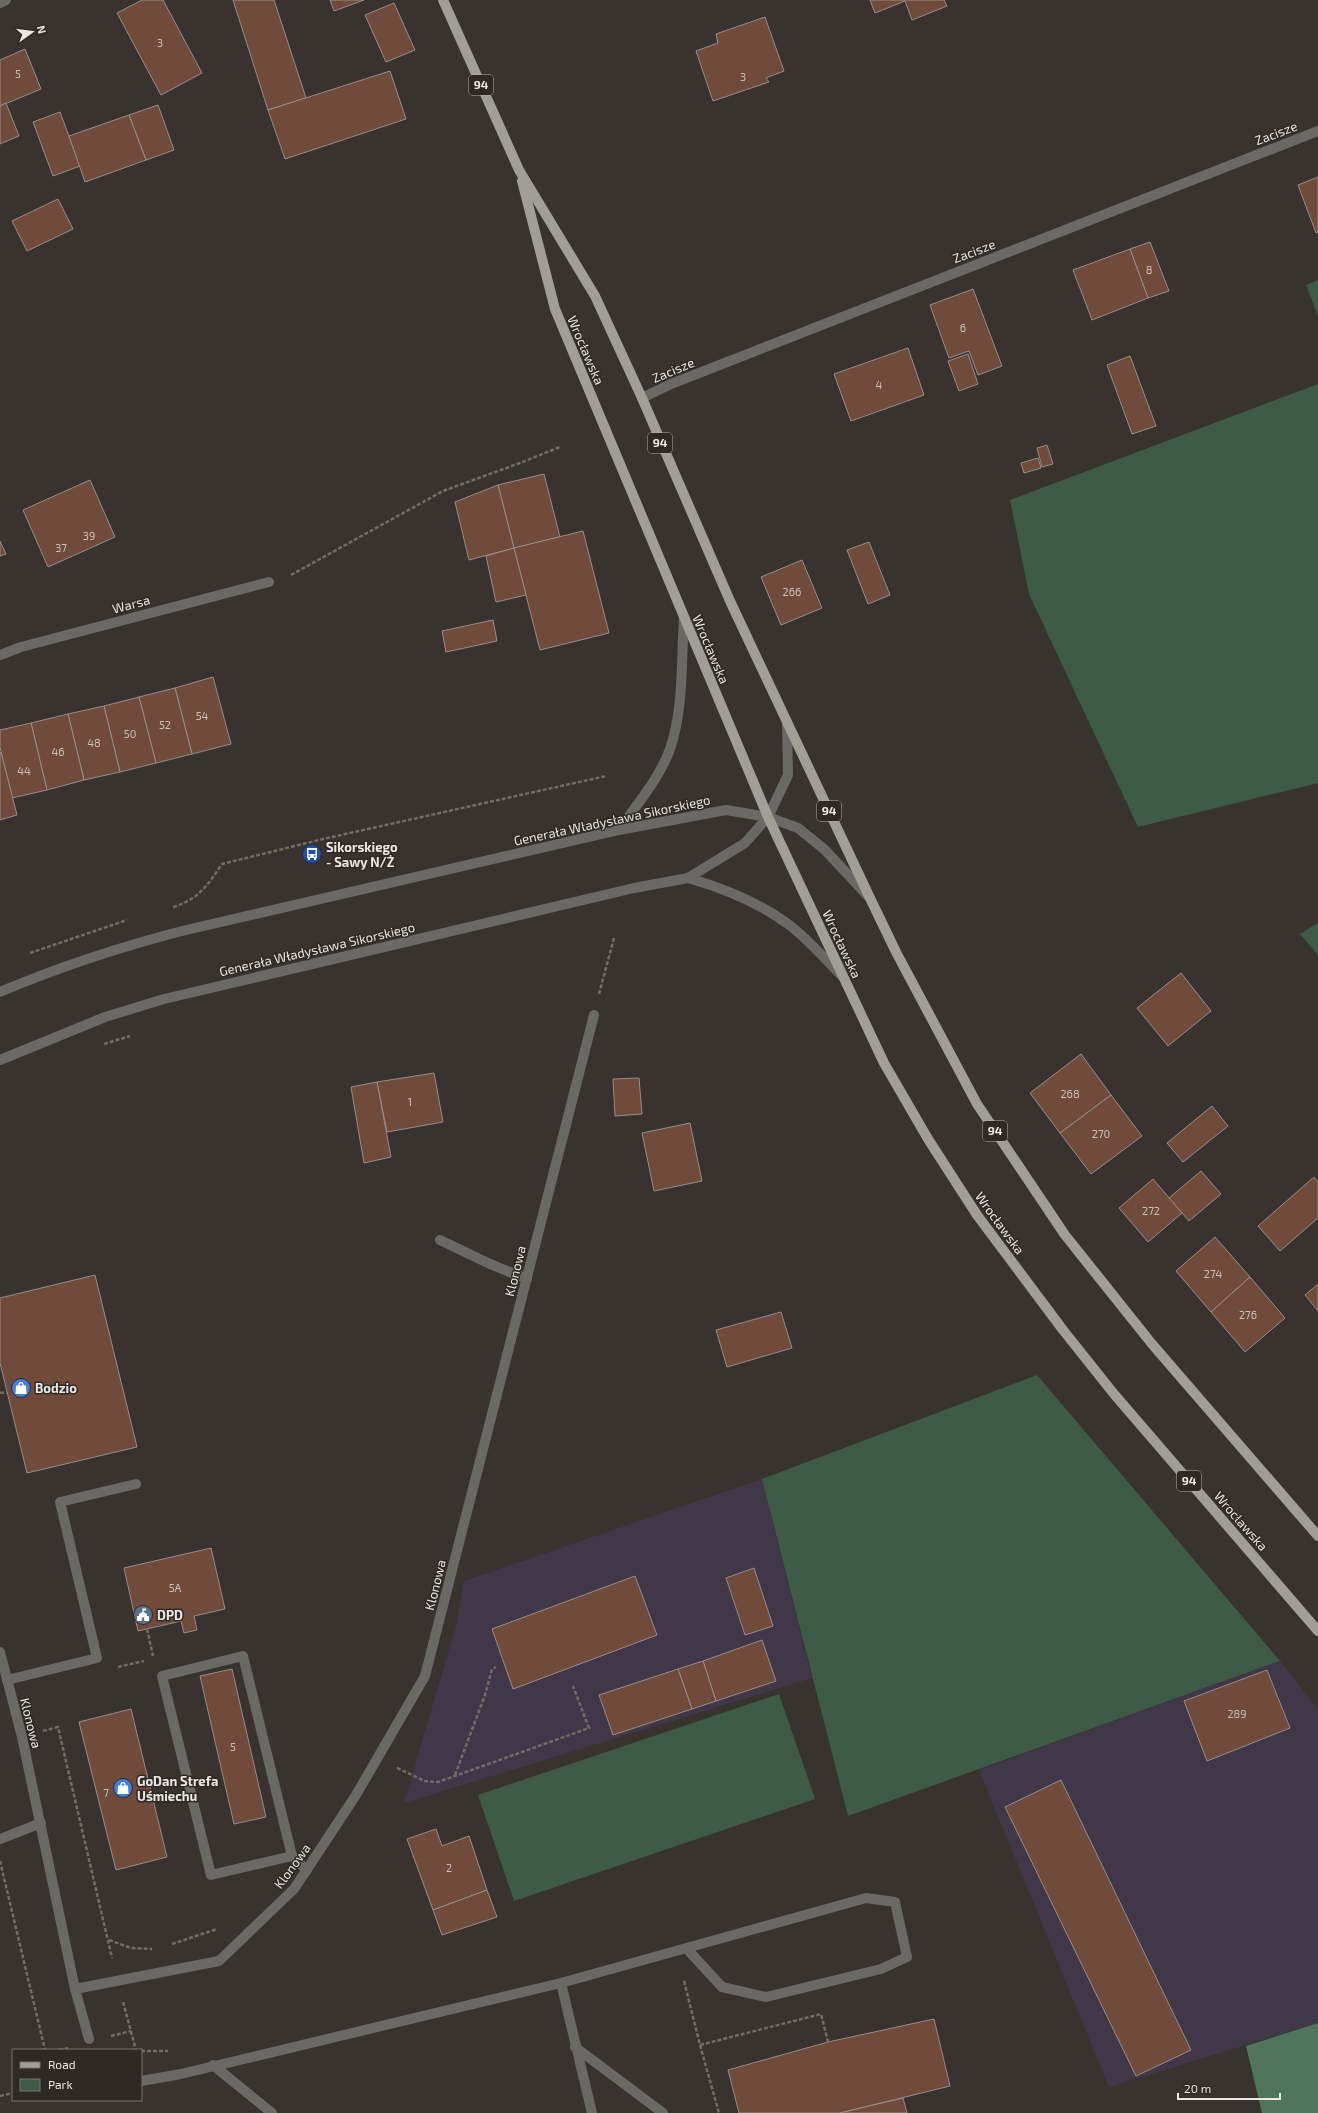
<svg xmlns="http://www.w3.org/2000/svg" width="1318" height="2113" font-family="'Exo 2',sans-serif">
<rect width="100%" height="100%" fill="#38332e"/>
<g fill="#403848">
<path d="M762 1479 812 1678 404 1803 456 1626 464 1581Z"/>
<path d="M1280 1661 1318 1709V2023L1109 2087 979 1770Z"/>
</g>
<g fill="#3e5b48">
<path d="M1318 280V316L1306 285Z"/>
<path d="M1318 384V783L1138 827 1029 594 1010 500Z"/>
<path d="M1318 923V955L1300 934Z"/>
<path d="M1037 1375 1280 1661 848 1816 762 1479Z"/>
<path d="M779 1694 815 1799 514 1901 478 1795Z"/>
</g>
<path fill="#4f755c" d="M1318 2023V2113H1262L1246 2046Z"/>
<g fill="#704a3b" stroke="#978e8b">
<path d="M142 0H163L202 73 161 95 117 13Z"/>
<path d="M233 0H274L306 98 268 110Z"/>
<path d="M330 0H364L334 11Z"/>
<path d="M870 0H944L947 6 912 20 905 1 875 13Z"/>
<path d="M394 3 415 50 386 62 365 15Z"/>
<path d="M765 17 784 71 766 78 769 82 713 101 696 51 718 43 716 34Z"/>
<path d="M25 49 41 89 0 106V60Z"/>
<path d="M390 71 406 119 285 159 268 110Z"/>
<path d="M6 103 19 136 0 144V106Z"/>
<path d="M158 105 174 150 146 160 129 115Z"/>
<path d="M60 112 80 166 53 176 33 122Z"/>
<path d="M129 115 146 160 85 182 69 136Z"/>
<path d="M1318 177V232L1316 233 1298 185Z"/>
<path d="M58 199 73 229 27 251 12 221Z"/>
<path d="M1150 242 1169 291 1148 298 1130 249Z"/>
<path d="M1130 249 1148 298 1092 320 1073 270Z"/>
<path d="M973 289 1002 366 978 375 969 351 949 358 930 305Z"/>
<path d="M908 348 924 395 851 421 834 374Z"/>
<path d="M968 354 978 384 959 391 948 361Z"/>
<path d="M1130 356 1156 426 1132 434 1107 365Z"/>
<path d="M1047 445 1053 464 1042 467 1037 448Z"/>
<path d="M1038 458 1041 468 1024 473 1021 463Z"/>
<path d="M544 474 560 537 514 548 498 485Z"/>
<path d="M90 480 115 537 48 567 23 510Z"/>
<path d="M498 485 514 548 469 560 455 502Z"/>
<path d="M583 531 609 633 540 650 514 548Z"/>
<path d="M0 541 6 554 0 556Z"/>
<path d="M869 542 890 595 868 604 847 550Z"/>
<path d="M514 548 526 595 496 602 486 556Z"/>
<path d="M802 560 822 608 781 625 761 577Z"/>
<path d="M493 620 497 641 446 652 442 631Z"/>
<path d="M213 677 231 744 192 754 175 688Z"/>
<path d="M175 688 192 754 156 763 139 697Z"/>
<path d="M139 697 156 763 120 772 104 706Z"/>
<path d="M104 706 120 772 84 780 68 714Z"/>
<path d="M68 714 84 780 47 790 31 723Z"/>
<path d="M31 723 47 790 12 798 0 747V730Z"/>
<path d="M1 752 17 815 0 820V753Z"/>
<path d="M1181 973 1211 1011 1168 1046 1137 1008Z"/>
<path d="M1081 1054 1111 1095 1060 1133 1030 1093Z"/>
<path d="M434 1073 443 1122 387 1132 377 1082Z"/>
<path d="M639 1078 642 1114 615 1116 613 1079Z"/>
<path d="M377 1082 391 1157 364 1163 351 1087Z"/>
<path d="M1111 1095 1142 1136 1091 1174 1060 1133Z"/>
<path d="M1212 1106 1228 1126 1183 1162 1167 1143Z"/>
<path d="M690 1123 702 1181 654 1191 642 1133Z"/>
<path d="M1201 1171 1221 1194 1189 1221 1169 1198Z"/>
<path d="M1314 1177 1318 1182V1218L1280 1251 1258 1226Z"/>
<path d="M1153 1179 1182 1213 1148 1242 1119 1208Z"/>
<path d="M1215 1237 1250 1277 1211 1312 1176 1271Z"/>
<path d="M95 1275 137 1447 27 1473 0 1363V1298Z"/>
<path d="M1250 1277 1285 1318 1245 1352 1211 1312Z"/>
<path d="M1318 1284V1311L1305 1295Z"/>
<path d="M781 1312 792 1348 727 1367 716 1330Z"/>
<path d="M211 1548 225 1609 194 1616 197 1630 184 1633 181 1621 138 1631 124 1568Z"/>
<path d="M754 1568 773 1626 745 1635 726 1578Z"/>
<path d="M635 1576 657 1635 513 1689 492 1629Z"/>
<path d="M762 1640 776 1681 716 1701 703 1661Z"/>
<path d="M703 1661 716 1701 692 1709 678 1669Z"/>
<path d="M232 1669 266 1817 234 1824 200 1676Z"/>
<path d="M678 1669 692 1709 613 1735 599 1695Z"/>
<path d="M1267 1670 1290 1728 1207 1761 1184 1701Z"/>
<path d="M131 1709 167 1857 116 1870 79 1722Z"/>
<path d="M1061 1780 1191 2050 1136 2076 1005 1807Z"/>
<path d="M436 1829 442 1846 469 1836 487 1890 433 1910 407 1839Z"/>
<path d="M487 1890 497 1917 442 1935 433 1910Z"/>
<path d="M934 2019 950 2086 840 2113H739L728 2070 828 2042Z"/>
<path d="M903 2098 907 2113H840Z"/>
</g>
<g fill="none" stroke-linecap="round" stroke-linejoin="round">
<g stroke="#706c68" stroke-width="2.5" stroke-dasharray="4 2" stroke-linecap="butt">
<path d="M291 575 443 491 520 463 560 447"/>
<path d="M173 907C199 899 207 886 222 864L323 839 606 776"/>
<path d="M30 953 127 920"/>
<path d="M599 994 614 938"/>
<path d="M104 1044 130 1036"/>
<path d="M0 1393 7 1392"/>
<path d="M147 1629 153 1656"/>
<path d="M118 1667 144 1661"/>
<path d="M43 1731 58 1727 112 1958"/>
<path d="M397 1768 425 1781 438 1782 589 1728 573 1686"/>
<path d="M455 1775 485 1695 492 1669 496 1667"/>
<path d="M0 1861 45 2050"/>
<path d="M109 1940 131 1948 152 1949"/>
<path d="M172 1944 217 1929"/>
<path d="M684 1981 700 2045 821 2014 828 2042"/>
<path d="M123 2002 136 2050"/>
<path d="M111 2036 131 2031"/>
<path d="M700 2045 719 2113"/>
<path d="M59 2050 68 2048"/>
<path d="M141 2051H168"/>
<path d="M0 2096 13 2093"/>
</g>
<g stroke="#6a6966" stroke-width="10">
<path d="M440 1240 490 1264 527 1279"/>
<path d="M243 1656 292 1856 211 1875 162 1676Z"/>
<path d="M7 1680 97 1658 60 1502 136 1484"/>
<path d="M0 1839 41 1823"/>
<path d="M292 1856 307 1870"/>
<path d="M561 1983 592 2113"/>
<path d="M575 2047 663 2113"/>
<path d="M213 2065 272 2113"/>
<path d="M141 2081 181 2074 561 1983 866 1898 895 1902 907 1957 881 1969 766 1997 722 1987 687 1949"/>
</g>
<g stroke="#6a6966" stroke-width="10">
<path d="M0 3 6 0"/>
<path d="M642 398 671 384 1318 131"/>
<path d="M0 655 21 647 269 582"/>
<path d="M0 1652 22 1737 75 1989 89 2039"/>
<path d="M75 1989 219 1961 294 1889 356 1795 425 1676 594 1015"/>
</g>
<g stroke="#6a6966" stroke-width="10">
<path d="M619 830C636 805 660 778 670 749 684 708 681 661 684 618"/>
<path d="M688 878C723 888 758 902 788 924 806 937 827 961 843 977"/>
<path d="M0 992C59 967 120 947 182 931L619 830 726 810 768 817 798 828 824 849 868 896"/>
<path d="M0 1060 105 1017 164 999 634 888 688 878 745 843 768 817 788 775 787 723"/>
</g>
<g stroke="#a09e97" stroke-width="10">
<path d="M443 0 519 170 595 296 642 398 730 601 870 898 896 952 977 1104 1065 1235 1152 1344 1318 1536"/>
<path d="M522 181 555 309 768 817 884 1063 928 1139 977 1215 1063 1330 1114 1394 1318 1631"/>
</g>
</g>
<defs>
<symbol id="bus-disc" viewBox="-11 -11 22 22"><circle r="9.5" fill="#1a4fb4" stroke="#2e2924"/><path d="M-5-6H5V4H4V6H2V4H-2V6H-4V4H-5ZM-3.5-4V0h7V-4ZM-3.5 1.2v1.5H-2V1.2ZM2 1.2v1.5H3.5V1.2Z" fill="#fff"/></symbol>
<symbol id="shop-disc" viewBox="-11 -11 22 22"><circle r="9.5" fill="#3f7fe0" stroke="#2e2924"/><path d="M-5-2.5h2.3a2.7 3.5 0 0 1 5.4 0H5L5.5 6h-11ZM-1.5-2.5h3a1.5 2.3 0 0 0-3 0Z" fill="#fff"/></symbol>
<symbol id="civic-disc" viewBox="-11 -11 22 22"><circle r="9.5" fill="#5c6f8a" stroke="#2e2924"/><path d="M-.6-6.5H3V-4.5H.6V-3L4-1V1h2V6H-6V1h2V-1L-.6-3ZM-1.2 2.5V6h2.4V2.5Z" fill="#fff"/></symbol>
</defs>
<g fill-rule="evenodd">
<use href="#bus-disc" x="301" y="843" width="22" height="22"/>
<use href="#shop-disc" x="10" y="1377" width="22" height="22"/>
<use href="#civic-disc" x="132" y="1604" width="22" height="22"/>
<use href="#shop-disc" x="112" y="1777" width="22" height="22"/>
</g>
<g text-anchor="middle" stroke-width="3" stroke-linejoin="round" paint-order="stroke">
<g font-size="11" fill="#ccc0ba">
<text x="160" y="47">3</text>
<text x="18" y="78">5</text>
<text x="743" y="81">3</text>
<text x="1149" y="274">8</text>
<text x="963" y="332">6</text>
<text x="879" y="389">4</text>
<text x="89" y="540">39</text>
<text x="61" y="552">37</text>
<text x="792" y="596">266</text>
<text x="202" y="720">54</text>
<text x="165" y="729">52</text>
<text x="130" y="738">50</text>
<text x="94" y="747">48</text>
<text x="58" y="756">46</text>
<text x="24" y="775">44</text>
<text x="1070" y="1098">268</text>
<text x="410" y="1106">1</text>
<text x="1101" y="1138">270</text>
<text x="1151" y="1215">272</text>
<text x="1213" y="1278">274</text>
<text x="1248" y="1319">276</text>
<text x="175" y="1592">5A</text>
<text x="1237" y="1718">289</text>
<text x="233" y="1751">5</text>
<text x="106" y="1797">7</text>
<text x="449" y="1872">2</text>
</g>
<g fill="#2e2924" stroke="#b2aeaa" stroke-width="1">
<rect x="469" y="75" width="24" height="20" rx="3"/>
<rect x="648" y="433" width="24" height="20" rx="3"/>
<rect x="817" y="801" width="24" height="20" rx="3"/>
<rect x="983" y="1121" width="24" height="20" rx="3"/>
<rect x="1177" y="1471" width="24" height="20" rx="3"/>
</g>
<g font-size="12" font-weight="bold" fill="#eae7e4">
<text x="481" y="89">94</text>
<text x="660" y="447">94</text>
<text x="829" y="815">94</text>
<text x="995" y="1135">94</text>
<text x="1189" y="1485">94</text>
</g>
<g font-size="13" fill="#eae7e4" stroke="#2e2924">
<text transform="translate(1276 133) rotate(-21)" y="5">Zacisze</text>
<text transform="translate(974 251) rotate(-21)" y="5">Zacisze</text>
<text transform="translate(586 350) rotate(67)" y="5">Wrocławska</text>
<text transform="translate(673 370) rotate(-23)" y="5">Zacisze</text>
<text transform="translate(131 604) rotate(-15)" y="5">Warsa</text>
<text transform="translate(711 649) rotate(67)" y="5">Wrocławska</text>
<text transform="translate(612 820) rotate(-12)" y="5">Generała Władysława Sikorskiego</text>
<text transform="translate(842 944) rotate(65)" y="5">Wrocławska</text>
<text transform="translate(317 949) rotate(-13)" y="5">Generała Władysława Sikorskiego</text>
<text transform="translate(1000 1223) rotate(54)" y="5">Wrocławska</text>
<text transform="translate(515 1271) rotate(-76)" y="5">Klonowa</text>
<text transform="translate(1241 1521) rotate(49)" y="5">Wrocławska</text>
<text transform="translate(435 1585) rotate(-76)" y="5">Klonowa</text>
<text transform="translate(31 1723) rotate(76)" y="5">Klonowa</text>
<text transform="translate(292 1866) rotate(-54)" y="5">Klonowa</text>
</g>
<g font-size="13" font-weight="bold" fill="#eae7e4" stroke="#2e2924" text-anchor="start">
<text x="326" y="852">Sikorskiego<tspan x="326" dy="15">- Sawy N/Ż</tspan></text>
<text x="35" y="1393">Bodzio</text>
<text x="157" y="1620">DPD</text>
<text x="137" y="1786">GoDan Strefa<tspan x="137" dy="15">Uśmiechu</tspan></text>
</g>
</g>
<rect x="12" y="2049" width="130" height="52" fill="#2e2924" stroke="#797571"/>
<rect x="20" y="2062" width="20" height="6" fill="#a09e97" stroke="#797571"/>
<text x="48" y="2069" font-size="12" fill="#eae7e4">Road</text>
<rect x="20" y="2079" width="20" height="12" fill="#3e5b48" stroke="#797571"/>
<text x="48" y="2089" font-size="12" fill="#eae7e4">Park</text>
<g transform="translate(32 32) rotate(76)" stroke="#2e2924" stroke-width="3" paint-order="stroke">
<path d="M0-3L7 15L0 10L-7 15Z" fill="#eae7e4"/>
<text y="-6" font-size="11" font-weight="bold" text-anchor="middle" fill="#eae7e4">N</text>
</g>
<path d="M1178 2093v6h102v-6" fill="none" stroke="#eae7e4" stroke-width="2"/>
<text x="1184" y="2093" font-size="12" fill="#eae7e4" stroke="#2e2924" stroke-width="3" paint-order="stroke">20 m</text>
</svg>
